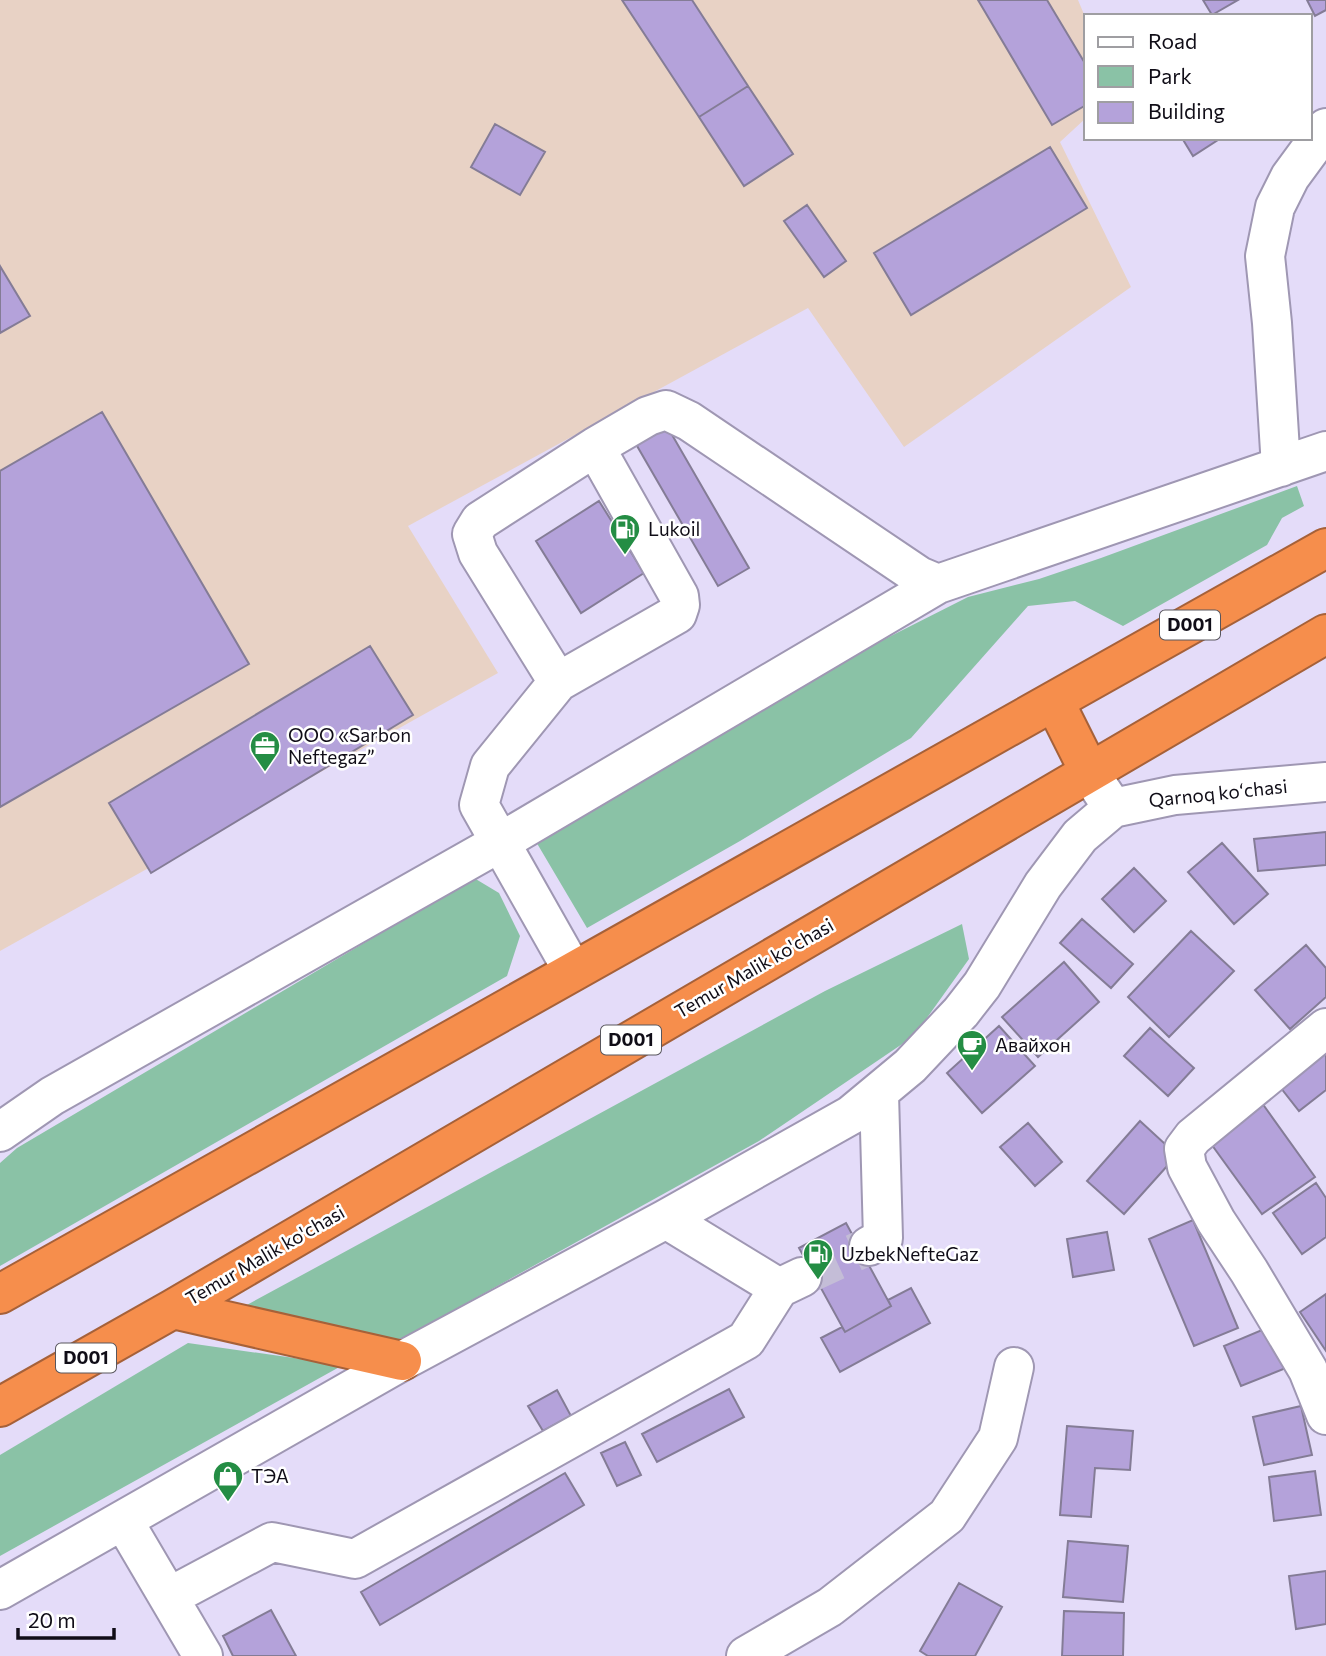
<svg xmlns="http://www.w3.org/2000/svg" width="1326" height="1656" viewBox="0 0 1326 1656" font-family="Commissioner,sans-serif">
	<rect width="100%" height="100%" fill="#e4dcf9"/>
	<path fill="#e8d2c5" d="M0,0H1078L1086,19V118L1060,142L1131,287L904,447L808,308L408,526L498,673L0,951Z"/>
	<path fill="#8ac2a6" d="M1297,486L1304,506L1282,518L1267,545L1123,626L1075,601L1028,606L911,738L740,841L587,928L535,840L877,643L968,597L1039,579L1101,558Z
		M474,878L499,893L520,936L507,976L0,1266V1163L17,1148Z
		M962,924L969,959L914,1036L759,1141L387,1347L245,1306L825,991Z
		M188,1343L343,1365L0,1556V1455Z"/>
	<path fill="#b4a2da" stroke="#847c96" stroke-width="2" d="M622,0H692L748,86L699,117Z
		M978,0H1047L1086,65V105L1052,125Z
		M1203,0H1238L1212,15Z
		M1307,0H1326V10L1315,16Z
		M748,86L793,154L744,186L699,117Z
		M495,124L545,152L520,195L471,167Z
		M1182,138H1221L1193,156Z
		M1050,147L1087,208L911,315L874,253Z
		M807,205L846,261L824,277L784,221Z
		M0,266L30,316L0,333Z
		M102,412L249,664L0,807V471Z
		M660,414L749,568L718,586L629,432Z
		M599,501L644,573L581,613L536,541Z
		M370,646L413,715L151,873L109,803Z
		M1326,832V865L1258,871L1254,839Z
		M1222,843L1268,894L1234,924L1188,872Z
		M1134,868L1166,901L1134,932L1102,899Z
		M1082,919L1133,964L1111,988L1060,943Z
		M1191,931L1234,971L1169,1037L1128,997Z
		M1306,945L1326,968V997L1290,1029L1255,990Z
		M1064,962L1099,1002L1038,1057L1002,1017Z
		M999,1026L1035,1066L982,1113L947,1073Z
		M1150,1028L1194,1068L1168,1096L1124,1056Z
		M1326,1046V1090L1299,1111L1277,1083Z
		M1262,1103L1315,1177L1262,1214L1209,1141Z
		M1140,1121L1177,1155L1124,1214L1087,1181Z
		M1028,1123L1062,1162L1035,1186L1000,1147Z
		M1316,1183L1326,1198V1237L1302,1254L1273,1213Z
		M1193,1220L1238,1328L1194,1346L1149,1239Z
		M846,1223L891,1306L845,1332L799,1248Z
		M1107,1232L1114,1270L1073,1277L1067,1239Z
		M911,1288L930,1323L840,1372L821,1338L842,1327L845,1332L891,1306L888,1300Z
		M1326,1294V1351L1300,1312Z
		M1269,1327L1286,1368L1241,1386L1224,1346Z
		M729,1389L744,1417L657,1462L642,1434Z
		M557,1390L571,1416L543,1431L528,1406Z
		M1301,1406L1312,1455L1264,1465L1253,1417Z
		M1067,1426L1133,1431L1130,1470L1095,1468L1091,1517L1060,1515Z
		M625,1442L641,1475L617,1486L601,1453Z
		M1315,1471L1321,1515L1274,1521L1269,1477Z
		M565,1473L584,1505L380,1625L361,1592Z
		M1068,1541L1128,1546L1123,1602L1063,1597Z
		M1326,1571V1624L1296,1629L1289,1576Z
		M959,1583L1002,1607L975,1656H928L920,1651Z
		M271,1610L296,1656H233L223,1636Z
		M1064,1611L1124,1613L1123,1656H1062Z"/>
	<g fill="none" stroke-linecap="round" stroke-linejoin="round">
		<path stroke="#c4bdd7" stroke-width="38" stroke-dasharray="38 19" stroke-linecap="butt" d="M802,1277L869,1246"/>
		<g stroke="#9f97b3" stroke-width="42">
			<path id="minor" d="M1281,467L1272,323L1265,256L1275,207L1290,177L1326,128
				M558,682L677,614L680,605L679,596L595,447
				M1099,787L1113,808L1175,795L1326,782
				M573,971L479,805L490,766L558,682L478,553L472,534L480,521L595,447L648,416L666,410L689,421L919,576L938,584
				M1326,1028L1193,1137L1184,1149L1187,1167L1216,1221L1249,1271L1308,1370L1326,1415
				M0,1132L52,1096L499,843L938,584L1326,451
				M666,1219L779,1288L802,1277
				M869,1246L883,1238L879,1094
				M123,1520L203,1656
				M0,1590L402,1361L666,1219L851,1115L910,1066L961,1012L982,985L1043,885L1080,836L1113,808
				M169,1597L272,1542L355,1559L746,1340L779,1288
				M746,1656L830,1607L947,1516L998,1438L1014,1367"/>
		</g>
		<g stroke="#a66139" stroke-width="42">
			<path id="highway" d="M1054,701L1089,771
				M0,1294L1326,548
				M173,1309L402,1361
				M0,1407L173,1309L1326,634"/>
		</g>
		<use href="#minor" stroke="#fff" stroke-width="38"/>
		<use href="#highway" stroke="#f68e4c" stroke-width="38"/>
	</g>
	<defs>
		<g id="fuel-pin" transform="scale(1.575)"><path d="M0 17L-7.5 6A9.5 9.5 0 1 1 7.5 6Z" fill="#248d44" stroke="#fff"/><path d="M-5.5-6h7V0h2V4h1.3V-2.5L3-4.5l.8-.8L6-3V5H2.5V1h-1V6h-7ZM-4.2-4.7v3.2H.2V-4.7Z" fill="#fff"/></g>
		<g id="office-pin" transform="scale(1.575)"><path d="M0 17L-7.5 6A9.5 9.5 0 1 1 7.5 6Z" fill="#248d44" stroke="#fff"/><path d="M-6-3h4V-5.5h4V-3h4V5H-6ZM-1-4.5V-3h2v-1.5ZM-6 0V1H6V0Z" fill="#fff"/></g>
		<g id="cafe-pin" transform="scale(1.575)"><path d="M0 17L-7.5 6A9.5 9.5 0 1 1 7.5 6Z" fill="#248d44" stroke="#fff"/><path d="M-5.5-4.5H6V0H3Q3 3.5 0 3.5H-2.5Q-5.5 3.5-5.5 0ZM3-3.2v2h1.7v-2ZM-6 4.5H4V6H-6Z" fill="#fff"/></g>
		<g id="shop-pin" transform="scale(1.575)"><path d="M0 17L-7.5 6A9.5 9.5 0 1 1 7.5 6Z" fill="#248d44" stroke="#fff"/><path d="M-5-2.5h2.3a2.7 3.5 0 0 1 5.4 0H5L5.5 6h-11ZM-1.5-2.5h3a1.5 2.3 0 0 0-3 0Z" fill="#fff"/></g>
	</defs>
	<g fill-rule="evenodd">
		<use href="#fuel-pin" x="625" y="529"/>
		<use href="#office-pin" x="265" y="746"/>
		<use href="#cafe-pin" x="972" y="1045"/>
		<use href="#fuel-pin" x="818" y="1254"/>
		<use href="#shop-pin" x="228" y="1476"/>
	</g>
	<g text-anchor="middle" stroke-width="5" stroke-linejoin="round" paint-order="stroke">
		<g fill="#fff" stroke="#58565d" stroke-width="2">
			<rect x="1160" y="610.5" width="60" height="29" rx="5"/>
			<rect x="601" y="1025.5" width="60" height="29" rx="5"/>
			<rect x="56" y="1343.5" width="60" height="29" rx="5"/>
		</g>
		<g font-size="18" font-weight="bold" fill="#100d17">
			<text x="1190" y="631">D001</text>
			<text x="631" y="1046">D001</text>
			<text x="86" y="1364">D001</text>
		</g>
		<g font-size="19" fill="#100d17" stroke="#fff" text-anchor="start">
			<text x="648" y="536">Lukoil</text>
			<text x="288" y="742">ООО «Sarbon<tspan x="288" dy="22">Neftegaz”</tspan></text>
			<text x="995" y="1052">Авайхон</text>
			<text x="841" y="1261">UzbekNefteGaz</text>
			<text x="251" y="1483">ТЭА</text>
		</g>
		<g font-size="19" fill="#100d17" stroke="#fff">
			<text transform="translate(1218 793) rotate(-6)" y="7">Qarnoq koʻchasi</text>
			<text transform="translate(754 968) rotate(-30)" y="7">Temur Malik ko'chasi</text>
			<text transform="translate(265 1255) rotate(-30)" y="7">Temur Malik ko'chasi</text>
		</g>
	</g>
	<rect x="1084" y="14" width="228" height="126" fill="#ffffff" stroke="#9f9ea2" stroke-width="2"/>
	<rect x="1098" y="37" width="35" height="10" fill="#ffffff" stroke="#9f9ea2" stroke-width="2"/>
	<text x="1148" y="49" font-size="21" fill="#100d17">Road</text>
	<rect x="1098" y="66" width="35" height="21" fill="#8ac2a6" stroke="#9f9ea2" stroke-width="2"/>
	<text x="1148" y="84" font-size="21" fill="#100d17">Park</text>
	<rect x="1098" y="102" width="35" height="21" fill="#b4a2da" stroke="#9f9ea2" stroke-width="2"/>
	<text x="1148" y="119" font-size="21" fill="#100d17">Building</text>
	<path d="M18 1628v10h96v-10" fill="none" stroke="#100d17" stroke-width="3.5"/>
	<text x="28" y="1628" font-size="21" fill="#100d17" stroke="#ffffff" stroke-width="5" paint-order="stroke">20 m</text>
</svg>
